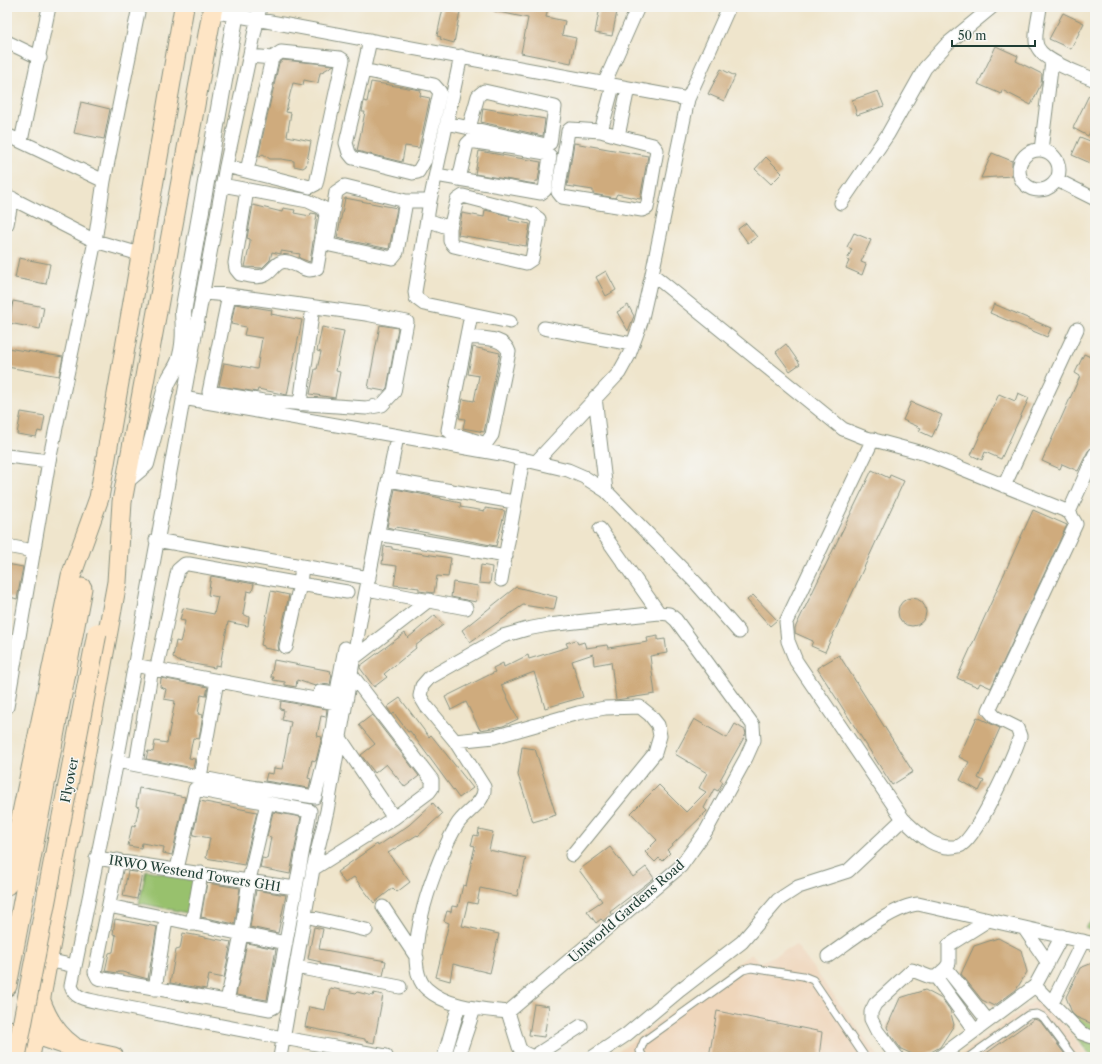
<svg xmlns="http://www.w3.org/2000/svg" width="1102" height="1064" viewBox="0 0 1102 1064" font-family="'Libre Caslon Text',serif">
	<rect width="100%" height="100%" fill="#f6f6f2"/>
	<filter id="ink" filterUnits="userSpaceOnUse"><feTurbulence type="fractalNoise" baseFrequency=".025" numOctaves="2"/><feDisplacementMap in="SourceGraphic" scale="8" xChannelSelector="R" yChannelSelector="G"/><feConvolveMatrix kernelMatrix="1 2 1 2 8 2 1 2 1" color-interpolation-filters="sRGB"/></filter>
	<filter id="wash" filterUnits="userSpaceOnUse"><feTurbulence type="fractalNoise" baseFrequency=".012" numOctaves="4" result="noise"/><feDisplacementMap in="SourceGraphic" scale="16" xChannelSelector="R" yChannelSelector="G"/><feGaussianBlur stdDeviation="0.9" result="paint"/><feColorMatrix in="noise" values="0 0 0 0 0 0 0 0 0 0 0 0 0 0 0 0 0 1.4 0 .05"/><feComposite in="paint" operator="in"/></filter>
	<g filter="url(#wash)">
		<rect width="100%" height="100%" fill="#efe5cc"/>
		<path fill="#efd6bb" d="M796,945L879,1057H611L751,954L759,963Z
			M1043,995L1088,1057H957Z"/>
		<path fill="#98c16d" stroke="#5c7f50" d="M146,870L194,880L187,913L139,903Z
			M1095,917V933L1085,928Z
			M1075,1013L1095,1020V1057H1091L1065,1022Z"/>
		<g id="blocks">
			<path fill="#cfab7d" d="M495,7H548L546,17L565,21L562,35L576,38L571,63L521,53L528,18L494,11Z
				M600,7H618L612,36L595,33Z
				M443,8L460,12L454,43L440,39L441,37L437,36Z
				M1063,13L1084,23L1071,49L1049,39Z
				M996,46L1018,56L1016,61L1042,74L1041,84L1031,105L1002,90L1001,94L978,84Z
				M283,60L334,65L320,73L318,83L304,80L303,85L293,83L290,94L286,112L291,113L287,136L311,141L306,166L303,168L294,166V161L281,159H270L263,154L258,157L279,63Z
				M721,69L735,76L724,101L708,94Z
				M371,82L421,90L420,96L430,98L419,148L405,146L402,162L357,151L365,112H362L364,101L367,102Z
				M878,91L884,106L857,115L852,100Z
				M1089,95L1095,98V121L1088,136L1073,128Z
				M81,102L110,109L104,139L74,133Z
				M483,108L545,119L543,136L481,122Z
				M1080,137L1095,143V165L1072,155Z
				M574,143L648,156L640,199L617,194L615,198L593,194V190L567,186Z
				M479,151L541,162L538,181H536L535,184L475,174Z
				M992,153L1012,161V176L981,178Z
				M766,157L782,173L771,184L755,169Z
				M345,198L397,208L389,249L337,238Z
				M253,205L282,212L283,208L295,210L294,213L310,216L311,213L317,214L310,262L299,258L300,254L281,251V254L272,252L270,260L262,268L245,267L250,243V239L247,238Z
				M485,210L510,216L509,220L530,224L526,246L458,235L462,213L484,217Z
				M746,223L757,237L748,243L738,229Z
				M854,233L871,240L861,262L866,264L862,275L846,268L849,261L847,260L852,249L847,247Z
				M19,258L50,264L46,284L15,278Z
				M606,271L616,290L606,296L596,277Z
				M13,301L44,307L40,329L9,323Z
				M235,304L272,310L271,314L302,320L287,395L258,389L257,392L219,386L224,363L257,369L262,338L244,335L246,327L231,324Z
				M994,304L1051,328L1047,337L990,313Z
				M628,305L634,316L628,331L617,312Z
				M380,325L398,328L387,388L384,391L368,388Z
				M322,327L344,331L336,371L340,372L335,398L310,394L315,369H317L321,352L317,351Z
				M786,344L800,364L790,371L776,352Z
				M473,347L500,353L484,432L463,428L465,419L459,418L463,399L474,401L479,376L468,374Z
				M7,348L63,357L59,376L7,367Z
				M1084,354L1095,359V444L1088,451L1078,471L1062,464L1060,469L1042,461L1080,376L1075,373Z
				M1018,393L1029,398L1001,459L985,452L982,460L971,455L999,394L1015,401Z
				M911,402L942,415L932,437L919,431L921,428L903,420Z
				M21,412L45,416L42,432L38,431L36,437L17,434Z
				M872,470L889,478L890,475L904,481L825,652L811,646L813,641L795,633V628Z
				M395,489L441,498V499L461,503L460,507L485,511V508L505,511L496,546L396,527L395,529L387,527Z
				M1033,510L1067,525L991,688L980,683L978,687L957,678Z
				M384,546L392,547V549L451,558L448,577L437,576L434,593L419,591V588L394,585L397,566L382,564Z
				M7,564L23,567L17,599L7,596Z
				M481,565L492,567L490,584L479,583Z
				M211,576L254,584L252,592L247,591L243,614L249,617L248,626L228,622L220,666L215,665V668L178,661L173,657L176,641L180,642L181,639L185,621L180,620L183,608L214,614L218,597L208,595Z
				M453,582L478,586L476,602L451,597Z
				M516,587L557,597L554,610L523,605L470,642L462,630Z
				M271,591L289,595L278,645L279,651L264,648V646L261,645Z
				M753,595L777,620L770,626L747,600Z
				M898 612a14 14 0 1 1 28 0a14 14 0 1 1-28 0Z
				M435,615L443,625L415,646L416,648L384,674L387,677L374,687L360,668V666L405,633L408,638Z
				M658,636V640L665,639L667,653L650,656L655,694L616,700L611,662L594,665L593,654L572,661L583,697L545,708L534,672L501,685L518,719L503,726L480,730L466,702L451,710L445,697L495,672L493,668L503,663L504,667L528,655L529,659L568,647L566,643L576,640L578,644L584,642L586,648L607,645L608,648L648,642L647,638Z
				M839,655L913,772L892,785L817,668Z
				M274,660L331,671L330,674H332L330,685L321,684L315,686L297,680L296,687L285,685V682L273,680L274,677H271Z
				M161,678L208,687L206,696L201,695L198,714L203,715L199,739L193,738L189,758L195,759L193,768L146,759L148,751L153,752L155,741L167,743L175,701L164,699L166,689L160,687Z
				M400,698L429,737L431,735L473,788L459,798L410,731L408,732L394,713L392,715L387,707Z
				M281,701L327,709L326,717L321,716L317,736L322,737L316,761L312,760L308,778L311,779L309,788L265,781L267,773L273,774L274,768L282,769L291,722L282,720L284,710L280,709Z
				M372,715L419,776L405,787L386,764L375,773L361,755L375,744L359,725Z
				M977,717L1000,728L978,778L984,781L979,791L960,780L969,762L959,757Z
				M694,719L727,738L735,724L745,730L746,734L720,780L723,782L718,791L714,789L704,808L707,811L667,850L670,853L662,861L659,858L655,862L645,852L657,840L631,813L659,785L686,812L706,792L699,788L707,773L675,754Z
				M522,747L535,749L556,815L533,822L518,775Z
				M139,788L185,797L172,855L163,853L164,847L142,843L141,848L128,846L132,825L135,826L139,807L136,806Z
				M200,801L257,812L244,865L206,858L210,838L193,835Z
				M433,803L442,814L418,836L417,835L388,853L410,882L397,892L393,888L374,903L354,877L345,883L337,872L377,844L378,846L409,825Z
				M273,812L301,817L290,874L260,868L262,858L267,859L271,837L267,836Z
				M479,829L493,832L489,850L526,858L517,896L480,888L477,904L468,902L462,926L499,934L490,973L453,964L450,981L436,977L449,923L444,921L447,911L451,912L452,906L458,907L463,885L466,886L475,846L471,845L474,835L478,836Z
				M610,847L633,877L646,867L654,878L610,912L611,914L603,921L601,919L596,923L587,911L602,901L579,870Z
				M128,871L142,873L137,899L123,896Z
				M207,883L240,888L235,924L201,917Z
				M256,890L286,895L278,933L250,927Z
				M115,919L157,927L148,979L122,972H118V973L105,971L109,953L113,952L116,935L113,934Z
				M314,927L323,929L319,949L386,961L383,976L320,964L321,962L308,959Z
				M183,933L231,942L224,978L209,975L206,989L170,983L176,950L180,949Z
				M998,938L1021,950L1027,972L1016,990L994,1006L982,1000L961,974L974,946Z
				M247,943L276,949L267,1000L236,995Z
				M1095,962V1025L1076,1017L1072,1013L1066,997L1080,968Z
				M330,988L356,993L357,992L373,996L374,993L383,995L374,1043L365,1041V1039L305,1027L309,1007L325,1010Z
				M925,990L942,999L950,1010L954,1025L940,1047L922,1057H919L901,1049L890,1034L887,1027L900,998Z
				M534,1004L549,1006L544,1037L529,1035Z
				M717,1011L822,1032L819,1057H709Z
				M1034,1019L1040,1021L1067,1057H981Z"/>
		</g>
	</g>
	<g filter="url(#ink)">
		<use href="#blocks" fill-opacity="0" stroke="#879180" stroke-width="1"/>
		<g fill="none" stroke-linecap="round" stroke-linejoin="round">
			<g stroke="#879180" stroke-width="9">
				<path id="service" d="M643,1057L640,1051L644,1041L743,970L751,968L803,976L813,980L865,1057
					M969,1057L1028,1015L1037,1014L1043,1017L1073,1057"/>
			</g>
			<g stroke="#879180" stroke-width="15">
				<path id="minor" d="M260,7L226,166L117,761L71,986C75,999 86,999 98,1002L283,1038L386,1056
					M1040,7C1039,18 1035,30 1036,41C1036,60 1080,73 1095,80
					M212,11L688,99
					M7,42L40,58
					M461,56L430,201L415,292L416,298L424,304L510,322
					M363,70L434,85L440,92L425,160L418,172L413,173L353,158L349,153L346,143C354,108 363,74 370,40
					M604,84L638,7
					M447,123L546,145L550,143L555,107L484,91L478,96L469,128
					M601,131L613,86
					M7,135L104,181
					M618,136L601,131L570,129L568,131L558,192L562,197L642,210L647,208L657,150L653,145L618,136L628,88
					M21,141L49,7
					M1041,150L1052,61
					M1019 170a20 20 0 1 1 40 0a20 20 0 1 1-40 0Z
					M226,166L310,187L316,184L343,60L340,58L281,52L272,58
					M247,171L272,58L250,56
					M436,175L459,179L467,144L470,141L546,153L550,156L545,190L541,193L459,179
					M1057,180L1095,199
					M222,185L308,201L323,208L326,215L317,268C305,274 299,264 288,262C276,259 273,272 265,275C257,279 248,275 240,274L236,269L235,263L247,190
					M7,196L95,241L140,254
					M406,201L397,252L392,258L330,245L328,240L336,192L345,186L406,201H430
					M841,203L888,134L925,68L947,44L992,7
					M427,220L450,228V241L454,246L526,263L532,259L539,222V219L532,214L463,196L457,200L450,228
					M7,224L12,198
					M203,293L229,295L209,392L264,401L366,408L382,405L394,392L407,322L366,314L229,295
					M544,328L632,344
					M468,337C482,339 503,336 509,352L492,435L487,442L483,443L453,434L448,430L471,315
					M595,397L606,491
					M183,398L501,454L568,470L584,477L606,491L696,583L739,632
					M300,404L313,307
					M873,439L786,622L788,641L796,661L903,819
					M7,456L49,461
					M536,462L619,373L629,355L641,322L652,274L688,99L729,7
					M389,480L514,502
					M1004,486L1077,329
					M1069,512L1095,454
					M600,529L659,613
					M378,534L506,556
					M156,540L369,578
					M7,546L33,551
					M501,580L523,459
					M367,589L466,608
					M659,613L669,614L676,620L753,725L754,740L746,758L706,831L681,866L508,1012C481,1009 448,1008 427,989C396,962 439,853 457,825C464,812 486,803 484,787L455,741L426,706L420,696L422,686L429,678L503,636L527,629L548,625Z
					M286,647L300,584L347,592
					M354,658L429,600
					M158,662L178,570L185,564H189L300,584L302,566
					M320,692L335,694L337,691L345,648
					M7,707L49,461L95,241L104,181L139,7
					M340,738L394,818
					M455,741L494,737L578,713L605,708L640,707L650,715L658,725L660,736L655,753L572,855
					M117,761L238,785L315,797L332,730L336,703L134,665
					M136,764L152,668
					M200,777L217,681
					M96,858L295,888
					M118,860L95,972L98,978L270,1009L274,1007L310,811L195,789L177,869
					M313,869L394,818L429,792L432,788V780L351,674
					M109,906L286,943
					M383,907L417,958
					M305,916L366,930
					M192,924L201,873
					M1024,928L1048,963
					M828,956C850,941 893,906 918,904L1095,944
					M47,960L75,966
					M296,967L400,987
					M946,968L988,1021
					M936,977L975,1031
					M1035,986L1081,1033L1095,1038
					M155,989L166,919
					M227,1001L241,935L249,880L267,803
					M1052,1003L1083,941
					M508,1012L519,1047L522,1052L533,1057L581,1026
					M280,1057L313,869L327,811L361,616L397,437
					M444,1057L459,1005
					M458,1057L474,1009
					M593,1057L626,1035L680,990L742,942L778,900L798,887L848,871L903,819C918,833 935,852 959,846C976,841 1014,755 1020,736L1017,728L995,717L989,710L1076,524L1069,512L926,454L863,437L843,429L652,274
					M897,1057L877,1031L871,1019V1012L875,1004L912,970L930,977H936L946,968L949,963V945L987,921
					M940,1057L1035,986L1062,936"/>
			</g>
			<g stroke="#879180" stroke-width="18">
				<path id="tertiary" d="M126,481L146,464L166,387C169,377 176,370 179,362C185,345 184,329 183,312L237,7"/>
			</g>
			<g stroke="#879180" stroke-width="21">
				<path id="secondary" d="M7,885L71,576L99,498L184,7
					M7,986L82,588
					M40,998C46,1017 56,1034 73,1046
					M7,1030L34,1034L81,1050L114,1057
					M30,1057L117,582L122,502L213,7"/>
			</g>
			<use href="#service" stroke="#fff" stroke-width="7"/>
			<use href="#minor" stroke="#fff" stroke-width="13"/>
			<use href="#tertiary" stroke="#fff" stroke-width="16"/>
			<use href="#secondary" stroke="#fee5c5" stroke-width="19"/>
			<g stroke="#879180" stroke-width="21" stroke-linecap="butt">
				<path id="secondary-bridge" d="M16,1057L97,633"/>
			</g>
			<use href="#secondary-bridge" stroke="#fee5c5" stroke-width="19"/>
		</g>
	</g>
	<g text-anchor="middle" stroke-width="3" stroke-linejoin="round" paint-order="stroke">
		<g font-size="13" fill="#1f3d34" stroke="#f6f6f2">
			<text transform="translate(69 780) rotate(-79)" y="5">Flyover</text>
			<text transform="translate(195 873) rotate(9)" y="5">IRWO Westend Towers GH1</text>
			<text transform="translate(626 911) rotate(-41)" y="5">Uniworld Gardens Road</text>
		</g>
	</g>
	<rect width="1102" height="1064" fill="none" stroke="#f6f6f2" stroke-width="24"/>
	<path d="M952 40v6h83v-6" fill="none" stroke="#1f3d34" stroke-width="2"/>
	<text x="958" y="40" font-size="12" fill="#1f3d34" stroke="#f6f6f2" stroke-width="3" paint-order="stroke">50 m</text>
</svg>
